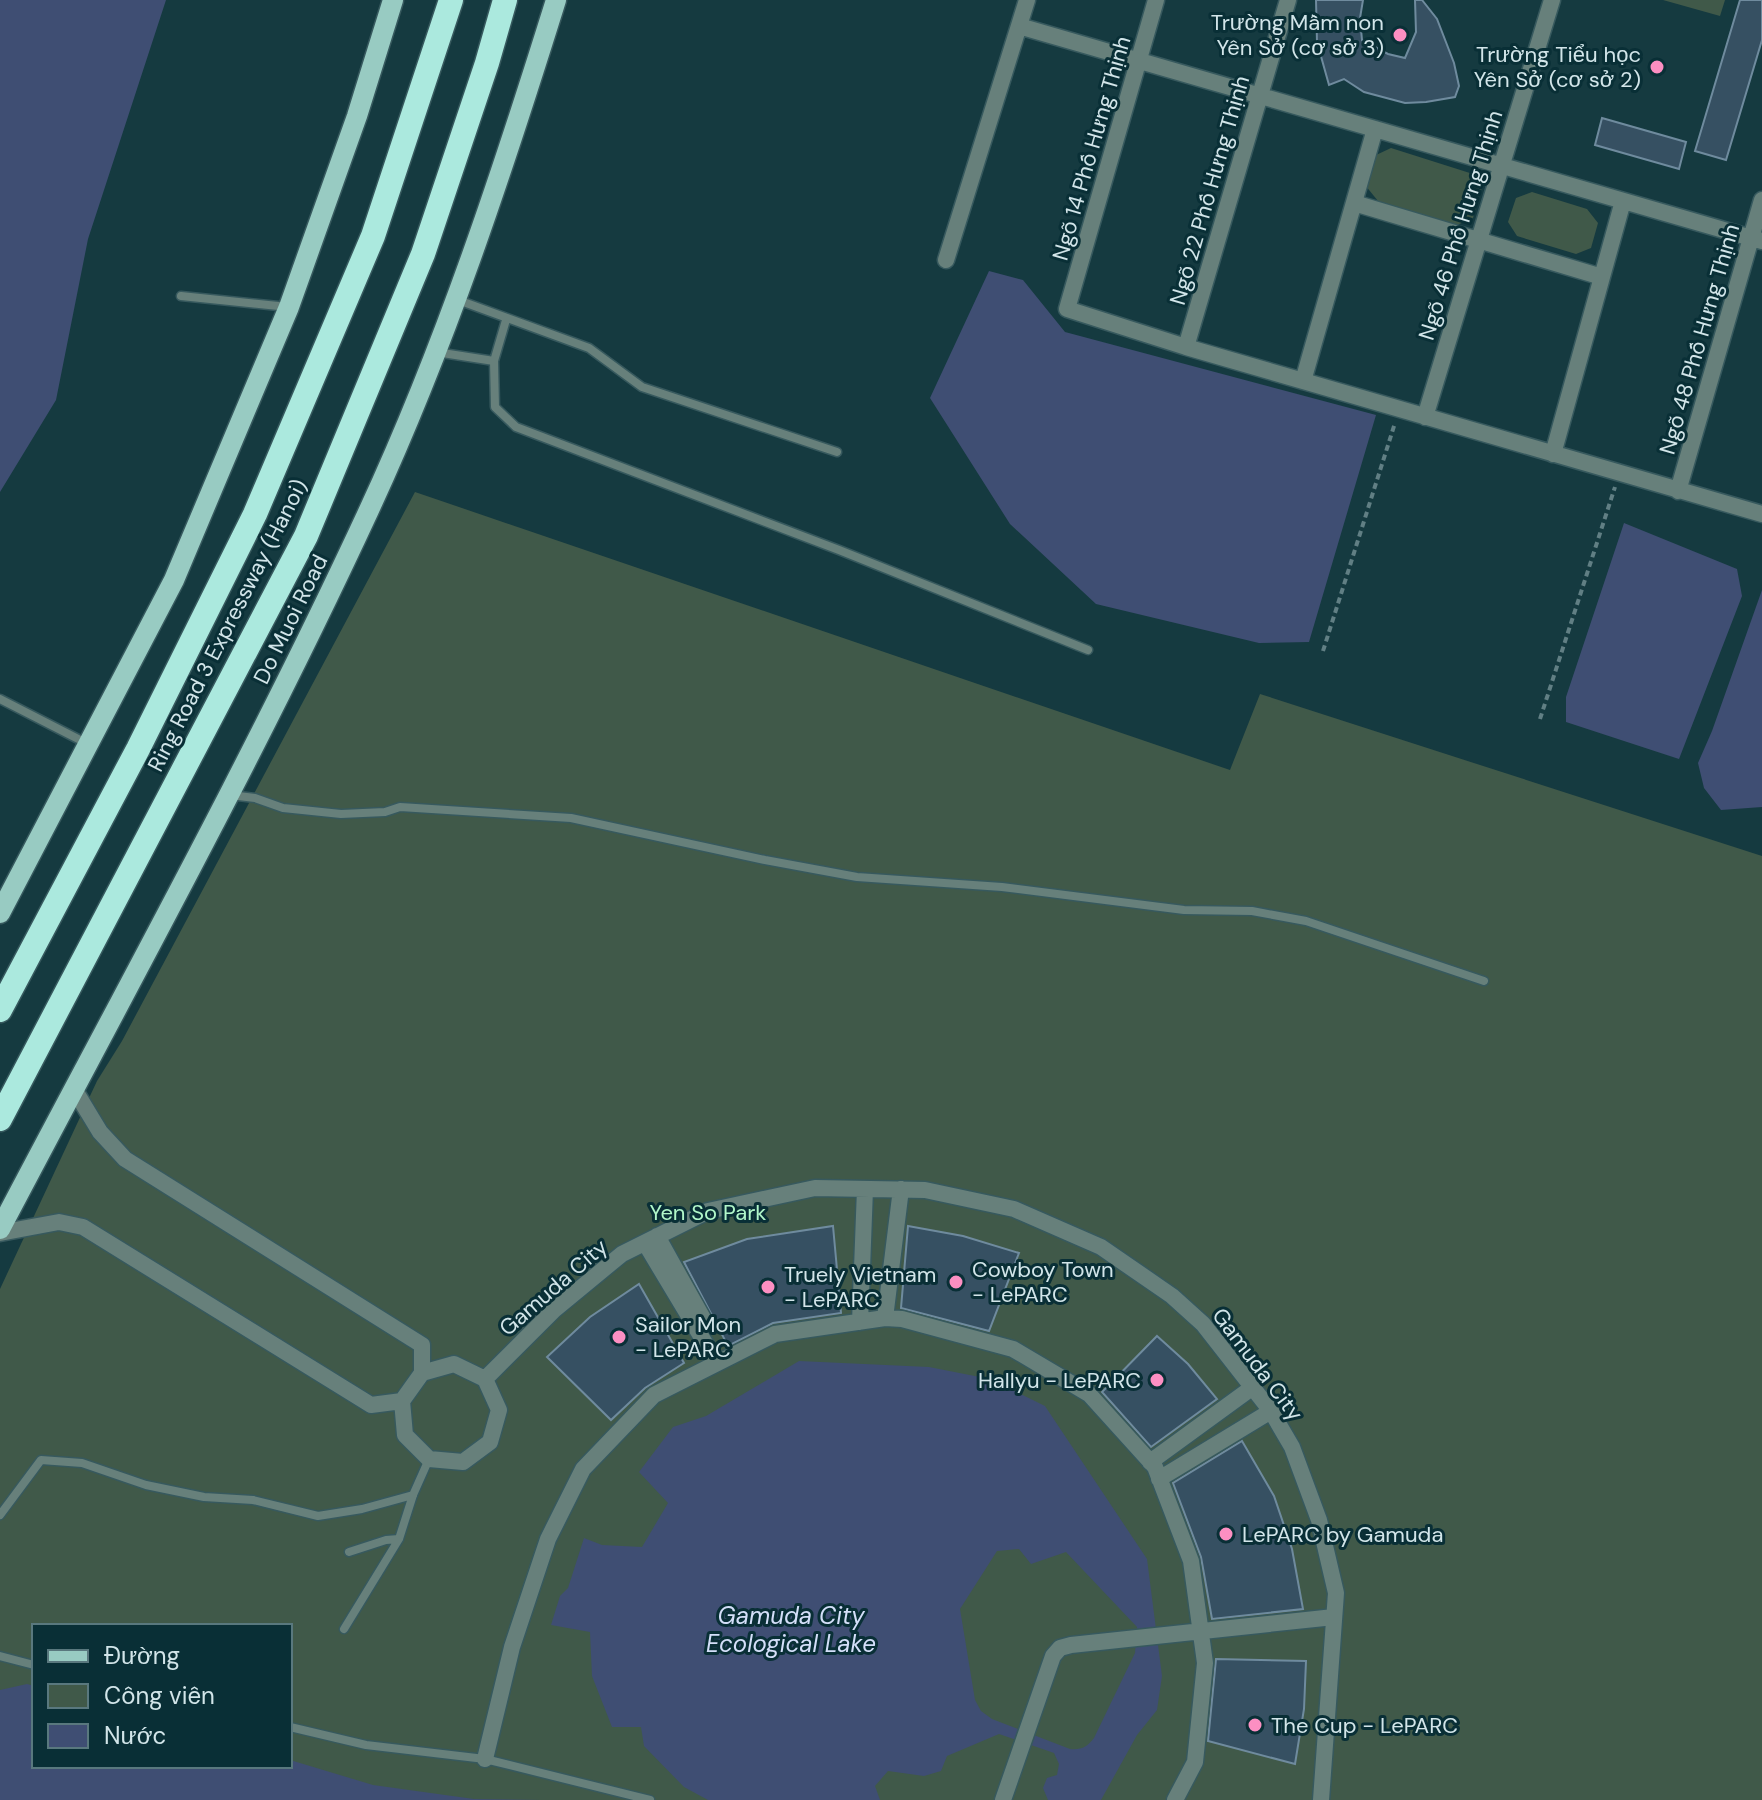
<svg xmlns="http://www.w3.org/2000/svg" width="1762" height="1800" viewBox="0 0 1762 1800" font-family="'DM Sans',sans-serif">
	<rect width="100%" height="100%" fill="#153a40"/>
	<path fill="#405949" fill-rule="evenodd" d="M1663,0H1725L1720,16Z
		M1391,148L1473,174L1482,187L1473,218L1457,225L1378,201L1365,185L1374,156Z
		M1532,192L1587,209L1598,223L1591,248L1576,254L1517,236L1508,222L1516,198Z
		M415,492L1230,770L1260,694L1762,856V1800H0V1289L97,1081L122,1041ZM34,1626H290V1766H34Z"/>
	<path fill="#3f4e73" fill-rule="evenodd" d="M0,0H166L88,239L56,400L0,492Z
		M989,271L1023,280L1065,332L1376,415L1309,642L1259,643L1096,604L1010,524L930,398Z
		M1624,523L1737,569L1742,596L1679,759L1566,722V697Z
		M1762,590V807L1721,810L1704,788L1698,763L1712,731Z
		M799,1361L929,1367L990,1379L1045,1406L1147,1559L1162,1676L1157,1710L1137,1735L1101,1800H1048L1043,1788L1047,1778L1057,1775L1059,1764L1054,1753L999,1734L947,1756L941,1771L924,1776L888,1771L875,1786L880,1800H708L684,1787L644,1746L641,1727H612L592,1676L590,1632L551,1625L560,1596L568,1588L584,1538L602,1545L642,1547L668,1503L639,1472L673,1427L706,1416ZM1019,1549L1031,1564L1066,1552L1137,1627L1135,1653L1094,1738C1087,1747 1082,1750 1070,1749L992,1719L981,1711L975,1700L960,1609L997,1551Z
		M27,1684L34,1686V1766H290V1760L373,1785L474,1799L541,1800H0V1690Z"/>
	<path fill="#365062" stroke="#6f8b9e" stroke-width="2" d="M1316,0H1363L1360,18L1362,40L1388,54L1405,58L1416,32L1415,0H1422L1437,19L1454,63L1459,86L1455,97L1426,102L1405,103L1364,92L1344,79L1329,85L1317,42Z
		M1740,0H1762V40L1726,160L1695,151Z
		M1602,118L1686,142L1679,169L1595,145Z
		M833,1226L841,1313L773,1323L728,1346L684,1262L747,1239Z
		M908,1226L963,1236L1019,1253L989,1331L901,1308Z
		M639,1284L684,1363L645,1388L611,1420L547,1357L590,1317Z
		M1157,1336L1188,1364L1217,1399L1151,1447L1102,1392Z
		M1242,1441L1274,1496L1292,1549L1303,1609L1212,1619L1201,1557L1173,1483Z
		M1216,1659L1306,1661L1304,1709L1295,1764L1208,1741Z"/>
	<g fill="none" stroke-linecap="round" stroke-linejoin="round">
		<g stroke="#37595e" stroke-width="11">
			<path id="service" d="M181,296L288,307
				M458,300L589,348L642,387L837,452
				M506,320L494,361L495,407L516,427L839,550L1088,650
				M436,352L494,361
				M0,699L88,744
				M230,795L255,798L283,808L341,814L385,812L400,807L571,818L765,860L857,877L1002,887L1184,910L1252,911L1306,921L1484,981
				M0,1515L41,1460L82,1463L146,1485L204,1497L253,1500L318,1516L362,1509L413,1495
				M349,1552L386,1540L399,1539L413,1495L429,1459
				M344,1629L399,1539
				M0,1656L34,1665
				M290,1727L366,1745L485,1759L650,1800"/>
		</g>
		<g stroke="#37595e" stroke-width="19">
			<path id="minor" d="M1156,0L1067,309L1186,347L1762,514
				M1019,26L1762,241
				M1354,203L1602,277
				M946,260L1027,0
				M1186,347L1288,0
				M1303,381L1375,129
				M1425,417L1552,0
				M1553,454L1623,201
				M1678,491L1762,200
				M74,1089L100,1132L125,1159L422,1345V1373
				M0,1233L59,1222L83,1227L371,1405L402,1401
				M657,1236L705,1322
				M645,1243L717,1363
				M885,1318L901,1189
				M860,1322L865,1189
				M454,1364L485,1379L499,1410L490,1442L463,1462L429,1459L405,1435L402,1401L422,1373Z
				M485,1379L554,1310L622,1254L708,1211L815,1188L925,1190L1014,1209L1101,1247L1172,1296L1203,1324L1271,1411L1292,1447L1319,1520L1336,1593L1321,1800
				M1150,1462L1253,1387
				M1159,1479L1271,1411
				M485,1759L512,1647L548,1539L583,1469L654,1395L775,1334L885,1318L902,1319L1013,1349L1089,1394L1155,1467L1191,1561L1205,1663L1195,1762L1175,1800
				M1003,1800L1053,1656L1060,1648L1071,1645L1334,1617"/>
		</g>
		<g stroke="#37595e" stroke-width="23">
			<path id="primary" d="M0,913L174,580L289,307L357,116L393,0
				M0,1229C125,991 256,754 369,510C445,346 502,173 556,0"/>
		</g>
		<g stroke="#37595e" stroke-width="27">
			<path id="motorway" d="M0,1010L138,749L255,514L373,236L451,0
				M0,1119L306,536L423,254L487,63L505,0"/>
		</g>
		<path stroke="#617f84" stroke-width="4" stroke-dasharray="6 4" stroke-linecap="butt" d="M1323,651L1395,423
			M1540,719L1615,487"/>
		<use href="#service" stroke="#67807b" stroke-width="8"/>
		<use href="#minor" stroke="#67807b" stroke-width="16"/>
		<use href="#primary" stroke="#98cbc2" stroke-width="20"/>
		<use href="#motorway" stroke="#abe9de" stroke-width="24"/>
	</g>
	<g fill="#fc8fc2" stroke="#092f36" stroke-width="3">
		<circle cx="1400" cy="35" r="8"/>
		<circle cx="1657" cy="67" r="8"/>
		<circle cx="956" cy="1282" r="8"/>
		<circle cx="768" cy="1287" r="8"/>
		<circle cx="619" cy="1337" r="8"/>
		<circle cx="1157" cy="1380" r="8"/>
		<circle cx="1226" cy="1534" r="8"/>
		<circle cx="1255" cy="1725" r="8"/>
	</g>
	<g text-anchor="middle" stroke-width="6" stroke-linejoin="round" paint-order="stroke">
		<g font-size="22" fill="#d2e5e9" stroke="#092f36" text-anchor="start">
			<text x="1384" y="30" text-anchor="end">Trường Mầm non<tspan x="1384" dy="25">Yên Sở (cơ sở 3)</tspan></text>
			<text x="1641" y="62" text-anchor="end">Trường Tiểu học<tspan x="1641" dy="25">Yên Sở (cơ sở 2)</tspan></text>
			<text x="972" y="1277">Cowboy Town<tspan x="972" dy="25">- LePARC</tspan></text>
			<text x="784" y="1282">Truely Vietnam<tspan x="784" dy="25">- LePARC</tspan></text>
			<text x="635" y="1332">Sailor Mon<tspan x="635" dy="25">- LePARC</tspan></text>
			<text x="1141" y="1388" text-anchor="end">Hallyu - LePARC</text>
			<text x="1242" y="1542">LePARC by Gamuda</text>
			<text x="1271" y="1733">The Cup - LePARC</text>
		</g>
		<g font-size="22" fill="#d2e5e9" stroke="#092f36">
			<text transform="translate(1091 148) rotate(-74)" y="8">Ngõ 14 Phố Hưng Thịnh</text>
			<text transform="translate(1209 190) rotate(-74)" y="8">Ngõ 22 Phố Hưng Thịnh</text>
			<text transform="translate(1460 225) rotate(-73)" y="8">Ngõ 46 Phố Hưng Thịnh</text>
			<text transform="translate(1699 339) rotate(-74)" y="8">Ngõ 48 Phố Hưng Thịnh</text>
			<text transform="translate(290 619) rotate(-64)" y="8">Do Muoi Road</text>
			<text transform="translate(227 625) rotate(-63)" y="8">Ring Road 3 Expressway (Hanoi)</text>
			<text transform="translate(553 1287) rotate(-41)" y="8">Gamuda City</text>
			<text transform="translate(1258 1364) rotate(53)" y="8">Gamuda City</text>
		</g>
		<g font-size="22" fill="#b1f7c9" stroke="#092f36">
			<text x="708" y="1220">Yen So Park</text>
		</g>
		<g font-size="24" font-style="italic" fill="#d4dff9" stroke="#092f36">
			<text x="791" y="1624">Gamuda City<tspan x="791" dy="28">Ecological Lake</tspan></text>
		</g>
	</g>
	<rect x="32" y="1624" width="260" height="144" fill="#092f36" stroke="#59787e" stroke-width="2"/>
	<rect x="48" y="1650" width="40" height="12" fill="#98cbc2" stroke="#59787e" stroke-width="2"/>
	<text x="104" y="1664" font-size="24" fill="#d2e5e9">Đường</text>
	<rect x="48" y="1684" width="40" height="24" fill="#405949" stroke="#59787e" stroke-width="2"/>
	<text x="104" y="1704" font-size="24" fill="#d2e5e9">Công viên</text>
	<rect x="48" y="1724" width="40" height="24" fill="#3f4e73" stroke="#59787e" stroke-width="2"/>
	<text x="104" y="1744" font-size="24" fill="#d2e5e9">Nước</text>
</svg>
